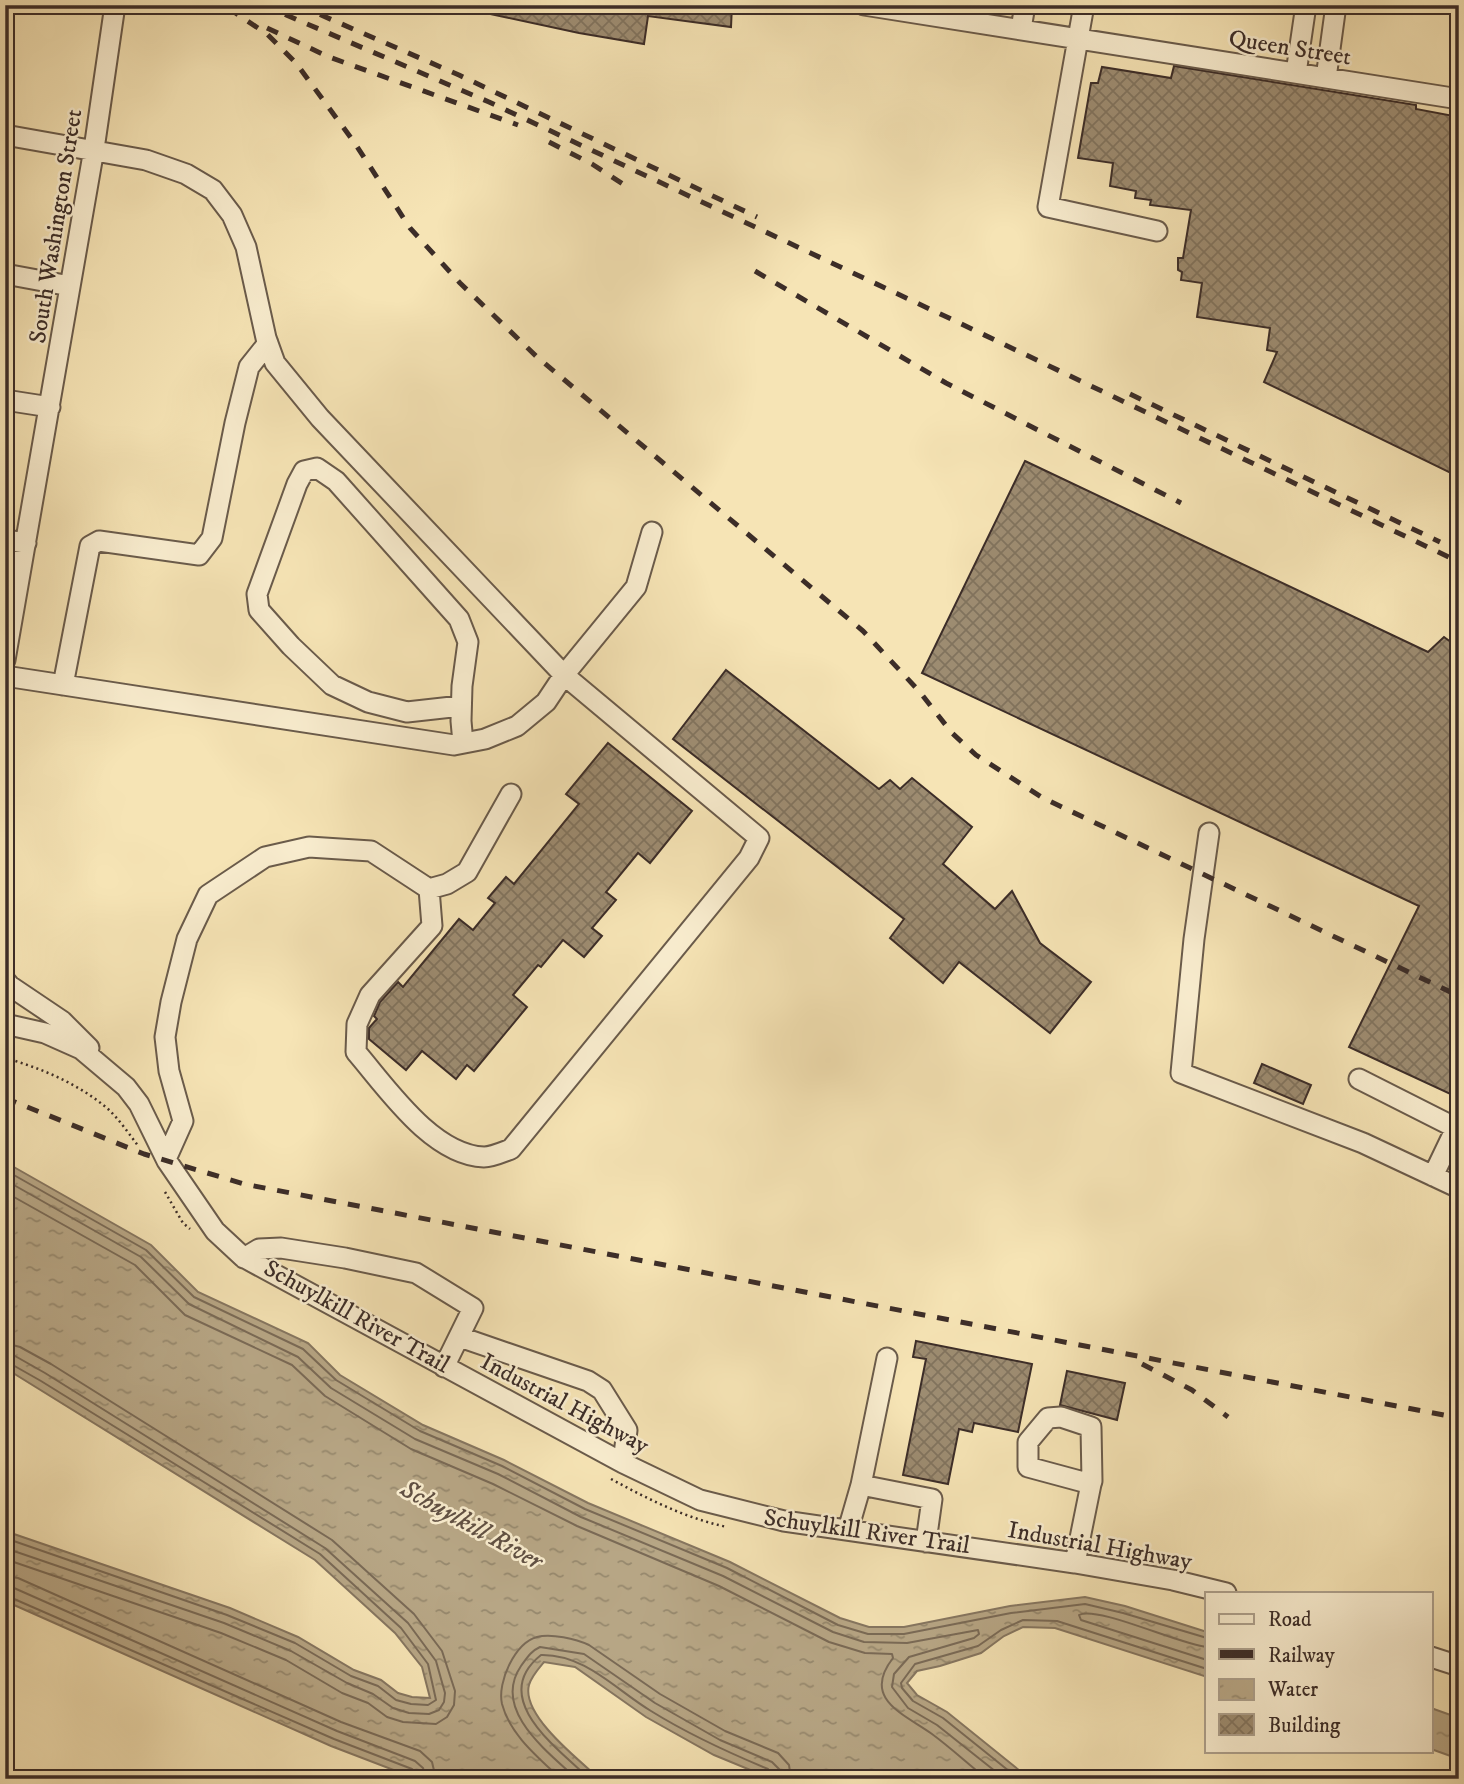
<svg xmlns="http://www.w3.org/2000/svg" width="1464" height="1784" viewBox="0 0 1464 1784" font-family="'IM FELL DW Pica',serif">
	<defs>
		<pattern id="water-ripples" width="26" height="14" patternUnits="userSpaceOnUse" patternTransform="scale(1.75)"><rect width="26" height="14" fill="#b7a685"/><path d="M2 4q2-2 4 0t4 0M15 11q2-2 4 0t4 0" fill="none" stroke="#96886d"/></pattern>
		<pattern id="building-cross-hatch" width="8" height="8" patternUnits="userSpaceOnUse" patternTransform="scale(1.75)"><rect width="8" height="8" fill="#9d8c71"/><path d="M0 0l8 8M0 8l8-8" fill="none" stroke="#81735d"/></pattern>
	</defs>
	<rect width="100%" height="100%" fill="#f6e4b5"/>
	<filter id="stains"><feTurbulence type="fractalNoise" baseFrequency=".00286" numOctaves="4"/><feColorMatrix values="0 0 0 0 .2 0 0 0 0 .09 0 0 0 0 .02 0 0 0 .5 -.17"/></filter>
	<radialGradient id="worn" r=".72"><stop offset=".6" stop-color="#630" stop-opacity="0"/><stop offset="1" stop-color="#630" stop-opacity=".3"/></radialGradient>
	<path fill="url(#water-ripples)" stroke="#867660" stroke-width="2" d="M5,1162L151,1245L198,1292L308,1343L340,1375L423,1425L504,1460L588,1503L730,1562L840,1618L869,1627H904L1010,1606L1085,1597L1125,1606L1207,1632V1677L1055,1628L1023,1627L1004,1636L981,1653L940,1666L917,1671L907,1683L917,1695L947,1712L1030,1779H772L714,1755L646,1717L575,1667L544,1662C539,1668 531,1677 529,1685C521,1715 579,1760 600,1779H417L331,1746L5,1601V1531L230,1608L298,1637L354,1670L381,1680L398,1693L412,1697L430,1698L422,1667L395,1633L315,1560L5,1368Z
		M1431,1708L1459,1718V1759L1431,1749Z"/>
	<g fill="none" stroke-linecap="round" stroke-linejoin="round">
		<path stroke="#7a6a56" stroke-width="2" d="M5,1170L146,1250L194,1297L303,1349L336,1380L420,1431L502,1466L585,1509L727,1568L838,1625L868,1634H904L1011,1613L1085,1604L1123,1613L1207,1638
			M5,1180L141,1257L189,1304L298,1357L331,1388L415,1439L498,1474L581,1517L723,1576L833,1632L864,1642L907,1643L978,1630L979,1634L974,1638L909,1657L894,1674L892,1687L908,1708L937,1725L1005,1779
			M5,1192L135,1265L185,1315L292,1365L325,1396L411,1449L493,1484L577,1526L719,1586L829,1642L865,1653L892,1654L893,1658C861,1699 904,1714 932,1734C951,1748 968,1764 987,1779
			M5,1343L20,1347L51,1364L332,1540L414,1614L442,1651L455,1691L454,1705L447,1717L436,1724L403,1722L387,1717L368,1703L342,1693L286,1660L221,1633L5,1559
			M5,1354L15,1356L45,1373L325,1548L408,1623L436,1661L445,1693L444,1702L439,1710L429,1714L409,1713L393,1708L373,1694L347,1683L291,1651L224,1623L5,1548
			M5,1363L11,1364L41,1381L320,1554L401,1628L428,1664L436,1700L428,1705L411,1704L396,1700L378,1686L351,1676L295,1643L227,1615L5,1538
			M5,1576L18,1578L341,1722L420,1751L432,1762L436,1779
			M5,1587L14,1588L337,1731L415,1761L423,1768L426,1779
			M5,1595L334,1739L412,1769L416,1773L417,1779
			M1207,1647C1181,1645 1096,1605 1079,1615L1081,1620L1207,1660
			M561,1779C539,1758 510,1735 502,1704C497,1682 515,1643 537,1637C551,1633 576,1639 589,1645L660,1694L725,1731L778,1753L789,1765L791,1779
			M577,1779C548,1752 491,1710 521,1666C527,1658 531,1651 540,1647L584,1654L655,1703L720,1740L772,1762L779,1769L781,1779
			M590,1779C558,1749 487,1698 541,1655C585,1654 616,1690 651,1711C688,1734 727,1752 768,1769L772,1779
			M1019,1779L943,1718L913,1701L902,1688L901,1683L915,1664L978,1646L1001,1630L1023,1620L1057,1621L1207,1669"/>
	</g>
	<path fill="url(#building-cross-hatch)" stroke="#3c2d28" stroke-width="2" d="M477,5H732L731,27L648,16L644,44L579,33L476,11Z
		M1174,66L1416,105V109L1459,117V477L1264,382L1277,352L1267,350L1270,328L1197,317L1202,283L1181,280L1182,272L1178,270V258H1183L1191,210L1150,205L1151,200L1135,198L1136,191L1110,186L1113,163L1078,158L1091,83H1098L1102,67L1171,78Z
		M1025,461L1428,652L1444,637L1459,648V1098L1349,1047L1419,906L922,673Z
		M726,670L879,789L890,780L900,789L912,778L972,827L943,864L995,909L1012,891L1040,943L1091,982L1050,1033L959,962L943,983L890,938L904,919L673,739Z
		M608,743L692,811L650,863L638,853L606,892L616,900L592,928L602,936L584,957L563,940L541,967L538,965L513,995L527,1007L474,1071L467,1065L456,1079L422,1051L406,1070L369,1039V1028L377,1019L374,1016L380,1002L398,982L403,987L459,919L473,930L495,903L488,898L506,877L514,884L579,804L566,794Z
		M1262,1064L1311,1085L1303,1104L1254,1083Z
		M916,1341L1032,1364L1018,1432L974,1423L972,1432L959,1429L948,1484L903,1475L926,1359L913,1357Z
		M1067,1371L1125,1383L1117,1420L1060,1405Z"/>
	<g fill="none" stroke-linecap="round" stroke-linejoin="round">
		<g stroke="#6a5b4b" stroke-width="23">
			<path id="minor" d="M864,5L1459,99
				M1084,5L1048,207L1157,231
				M1021,29L1025,5
				M1296,73L1306,5
				M1326,78L1336,5
				M5,135L146,160L186,174L213,190L232,215L246,247L266,338L275,363L320,418L564,675L759,838L749,858L511,1149C503,1152 492,1157 484,1157C432,1155 387,1088 356,1052L357,1024L370,995L432,926L429,889
				M5,274L70,286
				M5,400L50,407
				M5,540L26,543
				M5,660L94,149L115,5
				M5,676L454,745L485,739L517,726L546,702L564,675L636,587L652,532
				M63,685L90,546L99,541L199,555L212,538L235,423L249,367L268,343
				M461,706L407,712L368,702L332,685L291,646L259,610L257,594L297,484L304,471L317,468L336,481L459,619L468,642L462,686L461,721L463,743
				M1209,833L1194,939L1181,1073L1363,1143L1459,1188
				M429,889L447,884L467,872L511,794
				M5,980L10,986L62,1021L89,1048
				M5,1024L45,1033L81,1049L126,1087L139,1104L167,1161L215,1231L243,1257L623,1463L700,1500L784,1521L1075,1563L1173,1580L1226,1593
				M1359,1079L1456,1128L1433,1176
				M166,1159L183,1121L169,1071L165,1037L171,1002L187,939L208,895L265,857L309,847L371,851L429,889
				M244,1258L259,1249L281,1248L345,1258L416,1273L473,1308L444,1367
				M460,1337L588,1381L602,1390L627,1430L623,1463
				M861,1485L887,1358
				M848,1530L861,1485L932,1499L926,1542
				M1075,1563L1091,1484L1092,1481L1091,1427L1061,1417L1048,1418L1028,1442V1467L1091,1484
				M1431,1657L1459,1666"/>
		</g>
		<path stroke="#3c2d28" stroke-width="2.5" stroke-dasharray="2 3.5" stroke-linecap="butt" d="M5,1058C41,1068 79,1084 108,1109C119,1119 129,1134 139,1147
			M165,1192L183,1223L190,1229
			M611,1479C648,1499 685,1518 727,1527"/>
		<use href="#minor" stroke="#f9edcf" stroke-width="19"/>
		<path stroke="#3c2d28" stroke-width="5" stroke-dasharray="12 12" stroke-linecap="butt" d="M263,5L489,102L951,319L1459,562
			M298,5L459,75L757,217
			M228,8L267,34L296,63L354,142L410,228L460,283L536,356L863,631L919,691L952,733L976,755L1043,798L1459,996
			M267,28L329,57L518,125
			M549,142L592,164L629,188
			M755,271L946,383L1181,503
			M1130,394L1440,542
			M5,1098L144,1154L244,1184L1459,1418
			M1142,1364L1192,1390L1228,1417"/>
	</g>
	<g text-anchor="middle" stroke-width="5" stroke-linejoin="round" paint-order="stroke">
		<g font-size="24" fill="#3c2d28" stroke="#f9edcf">
			<text transform="translate(1290 47) rotate(9)" y="8">Queen Street</text>
			<text transform="translate(55 226) rotate(-81)" y="8">South Washington Street</text>
			<text transform="translate(357 1316) rotate(29)" y="8">Schuylkill River Trail</text>
			<text transform="translate(565 1403) rotate(28)" y="8">Industrial Highway</text>
			<text transform="translate(867 1531) rotate(8)" y="8">Schuylkill River Trail</text>
			<text transform="translate(1100 1545) rotate(10)" y="8">Industrial Highway</text>
		</g>
		<g font-size="26" font-style="italic" fill="#615144" stroke="#f9edcf">
			<text transform="translate(472 1524) rotate(29)" y="9">Schuylkill River</text>
		</g>
	</g>
	<rect width="1464" height="1784" fill="none" stroke="#f6e4b5" stroke-width="28"/>
	<rect x="7" y="7" width="1450" height="1770" fill="none" stroke="#3c2d28" stroke-width="3.5"/>
	<rect x="14" y="14" width="1436" height="1756" fill="none" stroke="#3c2d28" stroke-width="2"/>
	<rect x="1205" y="1592" width="228" height="161" fill="#f9edcf" stroke="#ada08c" stroke-width="2"/>
	<rect x="1219" y="1614" width="35" height="10" fill="#f9edcf" stroke="#ada08c" stroke-width="2"/>
	<text x="1268" y="1626" font-size="21" fill="#3c2d28">Road</text>
	<rect x="1219" y="1649" width="35" height="10" fill="#3c2d28" stroke="#ada08c" stroke-width="2"/>
	<text x="1268" y="1662" font-size="21" fill="#3c2d28">Railway</text>
	<rect x="1219" y="1679" width="35" height="21" fill="url(#water-ripples)" stroke="#ada08c" stroke-width="2"/>
	<text x="1268" y="1696" font-size="21" fill="#3c2d28">Water</text>
	<rect x="1219" y="1714" width="35" height="21" fill="url(#building-cross-hatch)" stroke="#ada08c" stroke-width="2"/>
	<text x="1268" y="1732" font-size="21" fill="#3c2d28">Building</text>
	<rect width="100%" height="100%" filter="url(#stains)"/>
	<rect width="100%" height="100%" fill="url(#worn)"/>
</svg>
